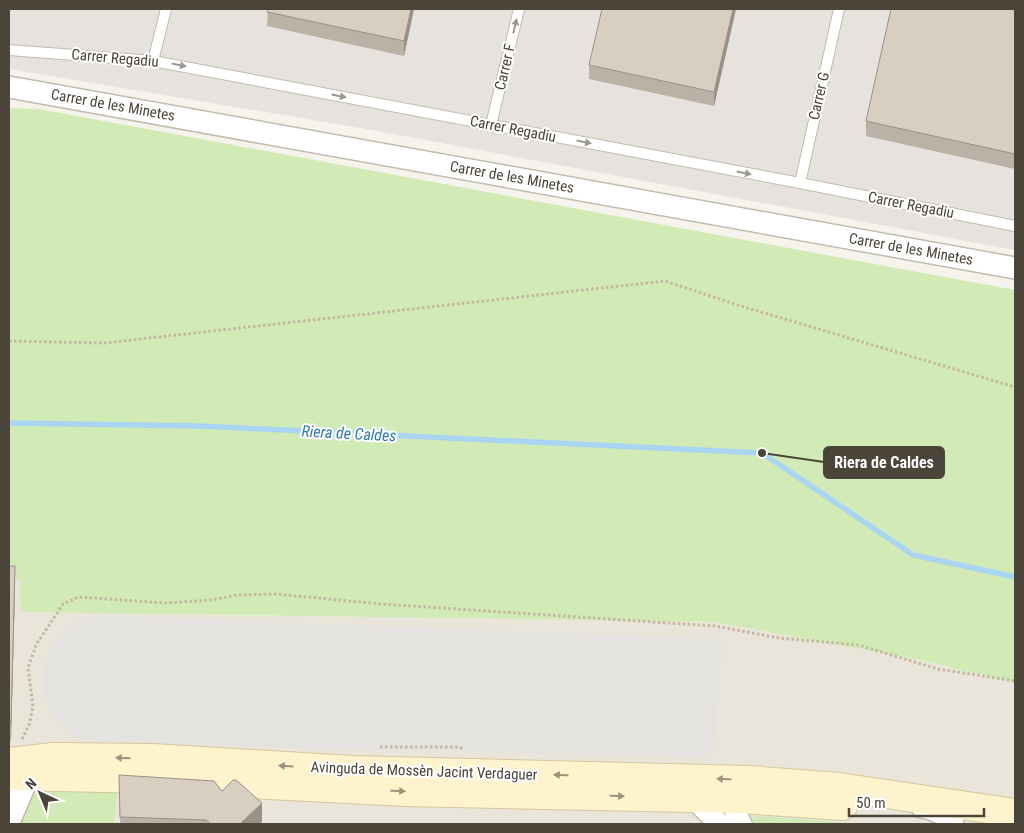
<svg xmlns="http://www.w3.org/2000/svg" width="1024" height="833" viewBox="0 0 1024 833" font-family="'Roboto Condensed',sans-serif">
	<rect width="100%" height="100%" fill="#f6f3ec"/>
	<path fill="#eae5da" d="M9,578H20L22,612L713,622L920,660L1015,683V824H9Z"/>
	<path fill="#e6e2dd" d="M9,9H1015V250L361,128L9,69Z"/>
	<path fill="#d2eab5" d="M9,108L39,109L1015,290V683L920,660L713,622L21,612L20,579L9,578Z
		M34,787L117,788L114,824H17Z
		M758,816L861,824H750L752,819Z"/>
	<path fill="#e5e3e0" d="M94,615L723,639L713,757L96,744L74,735L51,713L43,691V672L48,652L56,640L70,624Z"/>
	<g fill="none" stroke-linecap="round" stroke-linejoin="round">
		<path stroke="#a9d4f2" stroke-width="5.5" d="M9,423L200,426L762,453L913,555L1015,577"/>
		<g stroke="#c2bbae" stroke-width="12">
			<path id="service" d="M9,50L153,61L800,183L1015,226
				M153,61L166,9
				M491,125L519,9
				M800,183L839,9"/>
		</g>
		<g stroke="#c2bbae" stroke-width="24">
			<path id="minor" d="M9,87L1015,268
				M694,798L719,824
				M922,807L931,809L953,819
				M741,824L736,814L735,804L752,792"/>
		</g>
		<g stroke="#c2bbae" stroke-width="29">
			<path id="tertiary" d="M9,816L26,776"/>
		</g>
		<g stroke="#d6c79b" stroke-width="30">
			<path id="secondary" d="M9,762L54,757L152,758L352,770L749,780L839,787L1015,813
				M14,776L149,779L406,792L741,799L843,806"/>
		</g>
		<path stroke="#c4b79f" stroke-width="3" stroke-dasharray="2.5 2.5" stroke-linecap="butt" d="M9,341L104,343L665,281L744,307L1015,387
			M22,739L29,725L33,707L28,668L36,645L63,604L79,597L165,603L212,600L237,595L276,594L381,604L715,626L779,638L858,645L938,669L1015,681
			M380,747H458L465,749"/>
		<use href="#service" stroke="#fff" stroke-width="10"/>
		<use href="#minor" stroke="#fff" stroke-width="21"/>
		<use href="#tertiary" stroke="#fff" stroke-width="26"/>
		<use href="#secondary" stroke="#fff3cd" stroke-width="28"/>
	</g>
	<path fill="#bab2a6" d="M268,9H414L404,56L267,26Z
		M736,9L714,106L589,79V65Z
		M1015,9V169L866,136V121Z
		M9,566L15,584L11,741H9Z
		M119,775L222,791L262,822L259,824H120Z"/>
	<path fill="#979187" d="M411,9H414L404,56V41Z
		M733,9H736L714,106V92Z
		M15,566V584L11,741V722Z
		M262,803V822L259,824H240Z"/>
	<path fill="#d8cfc1" stroke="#979187" d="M268,9H411L404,41L267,12Z
		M602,9H733L714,92L589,65Z
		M891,9H1015V154L866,121Z
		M9,566H15L11,722H9Z
		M119,775L214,781L222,791L233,780H236L262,803L240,824H211L206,820L120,817Z"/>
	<defs><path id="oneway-solid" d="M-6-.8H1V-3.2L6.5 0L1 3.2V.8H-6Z" transform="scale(1.25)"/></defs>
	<g fill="#9c9892">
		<use href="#oneway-solid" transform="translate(515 26) rotate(-77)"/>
		<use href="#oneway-solid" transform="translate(179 65) rotate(11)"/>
		<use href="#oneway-solid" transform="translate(339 96) rotate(11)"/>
		<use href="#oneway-solid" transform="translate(584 142) rotate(11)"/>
		<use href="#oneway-solid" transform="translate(744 173) rotate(11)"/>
	</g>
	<g fill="#9c937c">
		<use href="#oneway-solid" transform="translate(123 758) rotate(-179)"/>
		<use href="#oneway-solid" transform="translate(286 766) rotate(-177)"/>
		<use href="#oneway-solid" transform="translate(561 775) rotate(-178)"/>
		<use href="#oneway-solid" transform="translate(724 779) rotate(-178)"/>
		<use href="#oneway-solid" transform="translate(398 791) rotate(2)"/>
		<use href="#oneway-solid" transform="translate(617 796) rotate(1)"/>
	</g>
	<g text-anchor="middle" stroke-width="4" stroke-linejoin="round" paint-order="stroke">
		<g font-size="15" fill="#4b4439" stroke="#fff">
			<text transform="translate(115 58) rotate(5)" y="5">Carrer Regadiu</text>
			<text transform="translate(505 67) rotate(-77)" y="5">Carrer F</text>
			<text transform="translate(819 96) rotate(-77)" y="5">Carrer G</text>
			<text transform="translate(113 105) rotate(10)" y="5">Carrer de les Minetes</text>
			<text transform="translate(513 129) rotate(11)" y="5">Carrer Regadiu</text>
			<text transform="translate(512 177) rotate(10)" y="5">Carrer de les Minetes</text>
			<text transform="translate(911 205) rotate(11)" y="5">Carrer Regadiu</text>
			<text transform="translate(911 249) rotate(10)" y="5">Carrer de les Minetes</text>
			<text transform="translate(424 771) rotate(2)" y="5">Avinguda de Mossèn Jacint Verdaguer</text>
		</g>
		<g font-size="16" font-style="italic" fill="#2e7ab2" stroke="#fff">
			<text transform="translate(349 433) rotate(3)" y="6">Riera de Caldes</text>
		</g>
	</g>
	<path fill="none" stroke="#4b4439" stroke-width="2" d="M762 453L824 462"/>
	<circle fill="#4b4439" stroke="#fff" stroke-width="2" cx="762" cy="453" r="5"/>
	<rect fill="#4b4439" stroke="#4b4439" stroke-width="2" x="824" y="447" width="120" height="31" rx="5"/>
	<g font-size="16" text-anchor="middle" font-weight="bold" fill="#fff">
		<text x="884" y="468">Riera de Caldes</text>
	</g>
	<rect width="1024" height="833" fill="none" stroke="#4b4439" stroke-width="20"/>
	<g transform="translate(40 793) rotate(316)" stroke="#ffffff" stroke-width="4" paint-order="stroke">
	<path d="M0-4L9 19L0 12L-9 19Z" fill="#4b4439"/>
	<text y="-8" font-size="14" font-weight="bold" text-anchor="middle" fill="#4b4439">N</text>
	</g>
	<path d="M849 808v8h135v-8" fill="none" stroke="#4b4439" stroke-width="2.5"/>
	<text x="856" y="808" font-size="15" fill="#4b4439" stroke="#ffffff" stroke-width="4" paint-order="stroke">50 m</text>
</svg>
